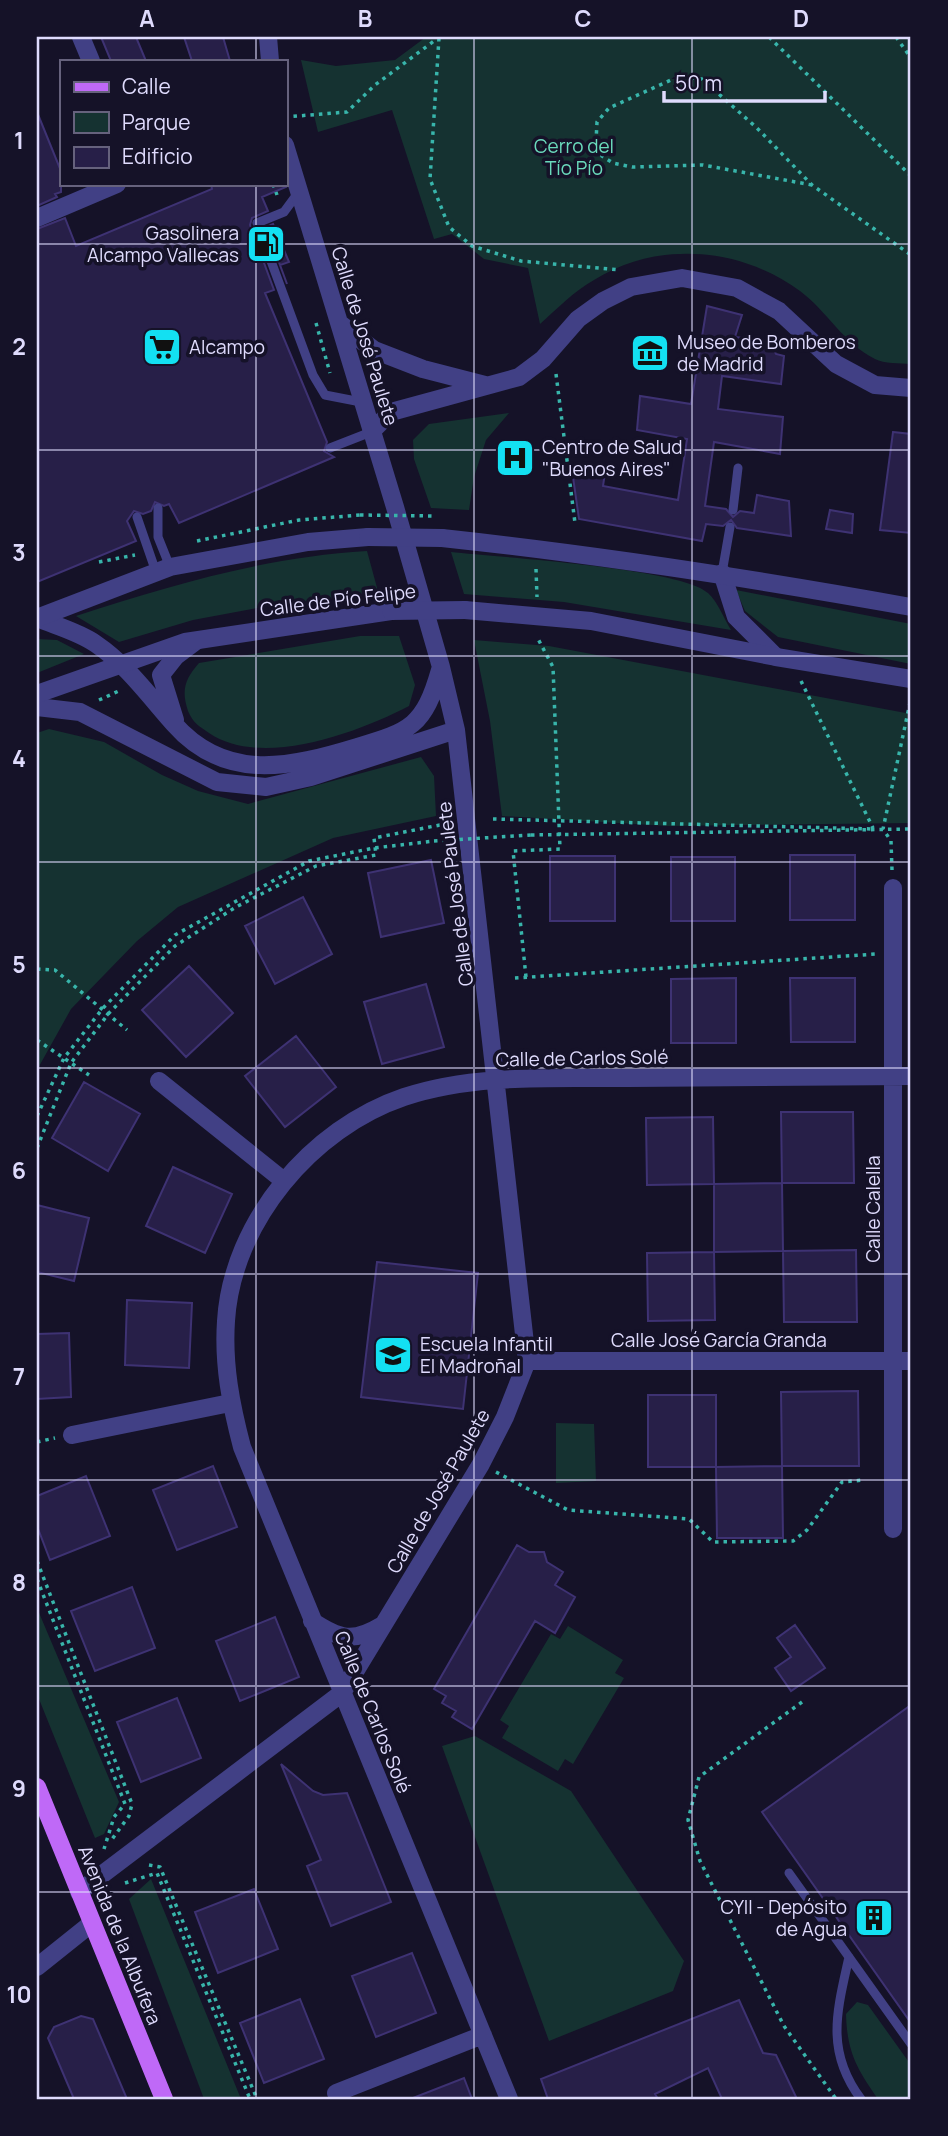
<svg xmlns="http://www.w3.org/2000/svg" width="948" height="2136" viewBox="0 0 948 2136" font-family="Manrope,sans-serif">
	<rect width="100%" height="100%" fill="#151228"/>
	<path fill="#153231" d="M426,37H911V364C900,363 884,364 875,359C843,343 827,311 800,291C740,247 658,240 594,280C574,291 557,309 540,324L528,268L484,259L452,234L434,239L392,110L318,132L301,60L336,66L395,60Z
		M509,413L486,440L474,477L469,510L431,508L414,459L413,440L429,424Z
		M367,551L379,595L278,604L193,620L119,642L76,616C171,585 266,557 367,551Z
		M451,552C496,557 682,568 708,593C718,602 724,619 731,630L564,602L464,594Z
		M736,590L911,624V664L778,637L745,611Z
		M360,636H399L415,685L409,706C359,732 262,769 209,733C199,726 193,723 188,711C181,690 185,679 199,663Z
		M37,639L57,640L84,654L37,673Z
		M474,640L549,646L911,714V823L668,826L502,816L490,721Z
		M49,729L104,742L162,775L198,791L248,804L421,757L434,776L436,816L333,838L178,907L137,941L71,1009L37,1070V733Z
		M556,1423L594,1424L596,1481L556,1483Z
		M37,1608L119,1802L104,1834L95,1838L37,1694Z
		M568,1626L623,1660L615,1673L624,1678L573,1764L565,1759L558,1771L502,1738L509,1726L500,1720L551,1634L560,1639Z
		M475,1736L571,1791L684,1961L673,1991L549,2041L442,1746Z
		M151,1879L241,2099H204L129,1899Z
		M857,2002L868,2005L911,2065V2099H878C857,2069 847,2052 846,2014Z"/>
	<path fill="#271f48" stroke="#3e3273" stroke-width="2" d="M101,37H136L146,61H111Z
		M184,37H223L230,61H192Z
		M37,112L61,171V192L55,194L57,197L37,206Z
		M211,184H285L286,187L262,197L268,211L252,218L250,225L274,290L265,293L327,442L324,451L334,457L179,523L169,504L164,506L155,502L151,511L143,514L134,511L127,521L136,541L37,582V229L65,218L76,246L212,189Z
		M273,224L289,262L280,265L287,284L266,227Z
		M707,306L742,315L735,337L769,341L776,354L784,356L781,384L722,376L718,409L783,417L780,454L714,442L705,506L726,509L733,517L740,511L754,513L757,495L789,501L791,536L737,528L731,520L723,526L706,524L702,541L579,519L572,470L605,473L603,486L678,500L687,439L637,430L640,396L691,404Z
		M893,432L911,434V533L880,530Z
		M830,510L853,514L852,533L826,529Z
		M790,855H855V920H790Z
		M550,856H615V921H550Z
		M671,857H735V921H671Z
		M431,860L444,923L381,937L368,873Z
		M303,897L332,954L275,984L245,926Z
		M189,966L233,1013L186,1057L142,1010Z
		M736,978V1043H671V979Z
		M790,978H855V1042H791Z
		M426,984L444,1047L382,1064L364,1002Z
		M296,1036L336,1087L285,1127L245,1076Z
		M84,1082L140,1114L108,1171L52,1138Z
		M781,1112H853L854,1183H782Z
		M713,1117L714,1184L647,1185L646,1118Z
		M173,1167L232,1194L205,1253L146,1226Z
		M782,1183L783,1251L714,1252V1184Z
		M37,1205L89,1218L74,1281L37,1272Z
		M856,1250L857,1322H784L783,1251Z
		M714,1252L715,1320L648,1321L647,1253Z
		M377,1262L478,1273L463,1409L361,1397Z
		M127,1300L192,1303L189,1368L125,1365Z
		M69,1333L71,1397L37,1399V1334Z
		M858,1391L859,1466H782L781,1392Z
		M648,1395H716V1467H648Z
		M213,1466L237,1527L177,1550L153,1490Z
		M782,1466L783,1538H717L716,1467Z
		M86,1476L110,1536L50,1560L37,1526V1496Z
		M517,1545L529,1552H544L547,1562L563,1572L555,1585L575,1597L555,1633L535,1621L472,1729L452,1717L456,1711L442,1703L446,1696L434,1689Z
		M132,1587L155,1648L95,1671L71,1611Z
		M275,1617L299,1677L240,1701L216,1641Z
		M795,1625L825,1668L791,1691L775,1668L791,1657L777,1638Z
		M177,1698L201,1758L141,1782L117,1722Z
		M911,1705V2023L762,1812Z
		M281,1764L313,1791L323,1795L347,1793L391,1902L331,1926L307,1866L321,1860Z
		M254,1889L278,1949L218,1973L195,1912Z
		M412,1953L436,2013L376,2037L352,1976Z
		M300,1999L324,2059L264,2083L240,2023Z
		M739,2000L763,2053L776,2055L797,2099H722L708,2068L655,2094L658,2099H548L541,2079Z
		M81,2016L93,2019L127,2099H74L48,2038L54,2027Z
		M464,2078L472,2099H413V2098Z"/>
	<g fill="none" stroke-linecap="round" stroke-linejoin="round">
		<path stroke="#38b5ab" stroke-width="3.5" stroke-dasharray="3.5 5" stroke-linecap="butt" d="M769,37L911,176
			M896,37L911,58
			M439,38L430,179L449,227L472,246L521,261L620,270
			M285,117L347,112L375,85L438,38
			M273,184L277,195
			M812,185L703,165L632,167L613,163L602,156L596,142L597,122L609,108L680,76L702,79L757,128L812,185L911,255
			M316,323L330,373
			M556,374L575,523
			M197,541L299,520L360,515
			M99,562L135,555
			M536,569L537,597
			M801,681L873,828
			M99,700L121,690
			M493,819L873,829
			M531,835L911,829
			M892,870L891,841L883,829L911,698
			M37,969L55,970L127,1030
			M526,977L513,851L560,849L553,667L537,637
			M515,978L876,954
			M37,1040L89,1075
			M37,1116L64,1058L103,1008L175,935L309,861L374,848L434,841
			M37,1148L71,1063L109,1013L175,946L236,907L316,866L376,855L374,838L440,825L446,819
			M37,1442L55,1438
			M496,1472L568,1510L689,1519L713,1542L793,1541L807,1530L842,1482L864,1480
			M37,1561L132,1804L129,1816L110,1842
			M37,1579L125,1804L114,1817L104,1849
			M802,1702L699,1777L688,1820L700,1861L784,2026L836,2099
			M149,1865L160,1867L257,2099
			M125,1883L157,1873L250,2099"/>
		<path stroke="#414085" stroke-width="9" d="M298,193L284,212L257,223L313,375L325,395L361,402
			M330,448L371,432
			M158,508V537L170,567
			M733,510L738,468
			M137,517L156,572
			M722,573L730,527
			M789,1873L911,2044
			M849,1957C837,2011 825,2051 861,2099"/>
		<path stroke="#414085" stroke-width="18" d="M81,37L91,61
			M268,37L270,61
			M37,218L117,184
			M339,323L374,350L423,369L485,385
			M371,432L391,412L519,377L543,359L578,319L603,301L631,287L682,278L737,288L779,311L836,364L875,385L911,388
			M722,573L736,617L776,657
			M37,618C56,626 79,632 96,644C127,665 149,696 174,724C226,783 291,767 357,747C411,731 424,726 440,670
			M37,707L80,712L217,782L266,787L311,777L456,730
			M175,720L161,675L176,656L196,641
			M893,888V1529
			M159,1081L284,1181
			M527,1361H911
			M72,1435L230,1403
			M312,1621C339,1639 353,1643 381,1626
			M79,1892L342,1693L481,1464L505,1417L527,1361L456,730L441,667L395,507L285,145
			M37,1967L92,1923
			M336,2093L483,2035
			M509,2099L242,1447C231,1405 223,1365 226,1321C232,1222 312,1128 404,1097C477,1073 556,1079 630,1078C724,1078 818,1076 911,1076"/>
		<path stroke="#414085" stroke-width="18" d="M442,538C600,555 755,579 911,607
			M465,610L591,621L776,657L911,679
			M37,618L170,567L308,542L368,537
			M37,694L185,642L391,611"/>
		<path stroke="#bf69f7" stroke-width="18" d="M37,1787L164,2099"/>
		<path stroke="#38b5ab" stroke-width="3.5" stroke-dasharray="3.5 5" stroke-linecap="butt" d="M360,515L434,516
			M434,841L531,835"/>
		<path stroke="#414085" stroke-width="18" d="M368,537L442,538
			M391,611L465,610"/>
	</g>
	<path fill="none" stroke="#dfdbfd" stroke-width="2" stroke-opacity="0.55" d="M256,37V61M474,37V2099M692,37V2099M256,184V2099M37,244H911M37,450H911M37,656H911M37,862H911M37,1068H911M37,1274H911M37,1480H911M37,1686H911M37,1892H911"/>
	<defs>
		<g id="fuel-square" transform="scale(2.0125)"><rect x="-9" y="-9" width="18" height="18" rx="4" fill="#13e0f2" stroke="#151228"/><path d="M-5.5-6h7V0h2V4h1.3V-2.5L3-4.5l.8-.8L6-3V5H2.5V1h-1V6h-7ZM-4.2-4.7v3.2H.2V-4.7Z" fill="#111"/></g>
		<g id="supermarket-square" transform="scale(2.0125)"><rect x="-9" y="-9" width="18" height="18" rx="4" fill="#13e0f2" stroke="#151228"/><path d="M-6-5.5h2.5l.6 2H6L4.5 2H-2.5L-4.4-4H-6ZM-1.5 3.2a1.3 1.3 0 1 0 .1 0ZM3 3.2a1.3 1.3 0 1 0 .1 0Z" fill="#111"/></g>
		<g id="museum-square" transform="scale(2.0125)"><rect x="-9" y="-9" width="18" height="18" rx="4" fill="#13e0f2" stroke="#151228"/><path d="M0-6L6-3V-2H-6V-3ZM-5-1h2V3h-2ZM-1-1h2V3h-2ZM3-1h2V3H3ZM-6 4H6V6H-6Z" fill="#111"/></g>
		<g id="hospital-square" transform="scale(2.0125)"><rect x="-9" y="-9" width="18" height="18" rx="4" fill="#13e0f2" stroke="#151228"/><path d="M-5-5h3v3.5h4V-5h3V5h-3V1.5h-4V5h-3Z" fill="#111"/></g>
		<g id="school-square" transform="scale(2.0125)"><rect x="-9" y="-9" width="18" height="18" rx="4" fill="#13e0f2" stroke="#151228"/><path d="M0-5L7-2L0 1L-7-2ZM-4 1L0 2.5L4 1V4Q0 6-4 4Z" fill="#111"/></g>
		<g id="building-square" transform="scale(2.0125)"><rect x="-9" y="-9" width="18" height="18" rx="4" fill="#13e0f2" stroke="#151228"/><path d="M-4-6H4V6H1V3H-1V6H-4ZM-2.5-4.3h1.7v1.8h-1.7ZM.8-4.3h1.7v1.8H.8ZM-2.5-1h1.7V.8h-1.7ZM.8-1h1.7V.8H.8Z" fill="#111"/></g>
	</defs>
	<g fill-rule="evenodd">
		<use href="#fuel-square" x="266" y="244"/>
		<use href="#supermarket-square" x="162" y="347"/>
		<use href="#museum-square" x="650" y="353"/>
		<use href="#hospital-square" x="515" y="458"/>
		<use href="#school-square" x="393" y="1355"/>
		<use href="#building-square" x="874" y="1918"/>
	</g>
	<g text-anchor="middle" stroke-width="7" stroke-linejoin="round" paint-order="stroke">
		<g font-size="19" fill="#6adabc" stroke="#151228">
			<text x="574" y="153">Cerro del<tspan x="574" dy="22">Tío Pío</tspan></text>
		</g>
		<g font-size="19" fill="#dfdbfd" stroke="#151228" text-anchor="start">
			<text x="239" y="240" text-anchor="end">Gasolinera<tspan x="239" dy="22">Alcampo Vallecas</tspan></text>
			<text x="677" y="349">Museo de Bomberos<tspan x="677" dy="22">de Madrid</tspan></text>
			<text x="189" y="354">Alcampo</text>
			<text x="542" y="454">Centro de Salud<tspan x="542" dy="22">"Buenos Aires"</tspan></text>
			<text x="420" y="1351">Escuela Infantil<tspan x="420" dy="22">El Madroñal</tspan></text>
			<text x="847" y="1914" text-anchor="end">CYII - Depósito<tspan x="847" dy="22">de Agua</tspan></text>
		</g>
		<g font-size="19" fill="#dfdbfd" stroke="#151228">
			<text transform="translate(365 336) rotate(73)" y="7">Calle de José Paulete</text>
			<text transform="translate(338 600) rotate(-7)" y="7">Calle de Pío Felipe</text>
			<text transform="translate(455 894) rotate(-97)" y="7">Calle de José Paulete</text>
			<text transform="translate(582 1058) rotate(-1)" y="7">Calle de Carlos Solé</text>
			<text transform="translate(873 1209) rotate(-90)" y="7">Calle Calella</text>
			<text x="719" y="1347">Calle José García Granda</text>
			<text transform="translate(438 1491) rotate(-60)" y="7">Calle de José Paulete</text>
			<text transform="translate(373 1712) rotate(68)" y="7">Calle de Carlos Solé</text>
			<text transform="translate(120 1935) rotate(68)" y="7">Avenida de la Albufera</text>
		</g>
	</g>
	<rect width="948" height="2136" fill="none" stroke="#151228" stroke-width="77"/>
	<rect x="60" y="60" width="228" height="126" fill="#151228" stroke="#66627d" stroke-width="2"/>
	<rect x="74" y="82" width="35" height="10" fill="#bf69f7" stroke="#66627d" stroke-width="2"/>
	<text x="122" y="94" font-size="21" fill="#dfdbfd">Calle</text>
	<rect x="74" y="112" width="35" height="21" fill="#153231" stroke="#66627d" stroke-width="2"/>
	<text x="122" y="130" font-size="21" fill="#dfdbfd">Parque</text>
	<rect x="74" y="147" width="35" height="21" fill="#271f48" stroke="#66627d" stroke-width="2"/>
	<text x="122" y="164" font-size="21" fill="#dfdbfd">Edificio</text>
	<path d="M664 91v10h161v-10" fill="none" stroke="#dfdbfd" stroke-width="3.5"/>
	<text x="675" y="91" font-size="21" fill="#dfdbfd" stroke="#151228" stroke-width="5" paint-order="stroke">50 m</text>
	<rect x="38" y="38" width="871" height="2060" fill="none" stroke="#dfdbfd" stroke-width="2.5"/>
	<g font-size="23" text-anchor="middle" font-weight="bold" fill="#dfdbfd">
		<text x="147" y="27">A</text>
		<text x="365" y="27">B</text>
		<text x="583" y="27">C</text>
		<text x="801" y="27">D</text>
		<text x="19" y="149">1</text>
		<text x="19" y="355">2</text>
		<text x="19" y="561">3</text>
		<text x="19" y="767">4</text>
		<text x="19" y="973">5</text>
		<text x="19" y="1179">6</text>
		<text x="19" y="1385">7</text>
		<text x="19" y="1591">8</text>
		<text x="19" y="1797">9</text>
		<text x="19" y="2003">10</text>
	</g>
</svg>
